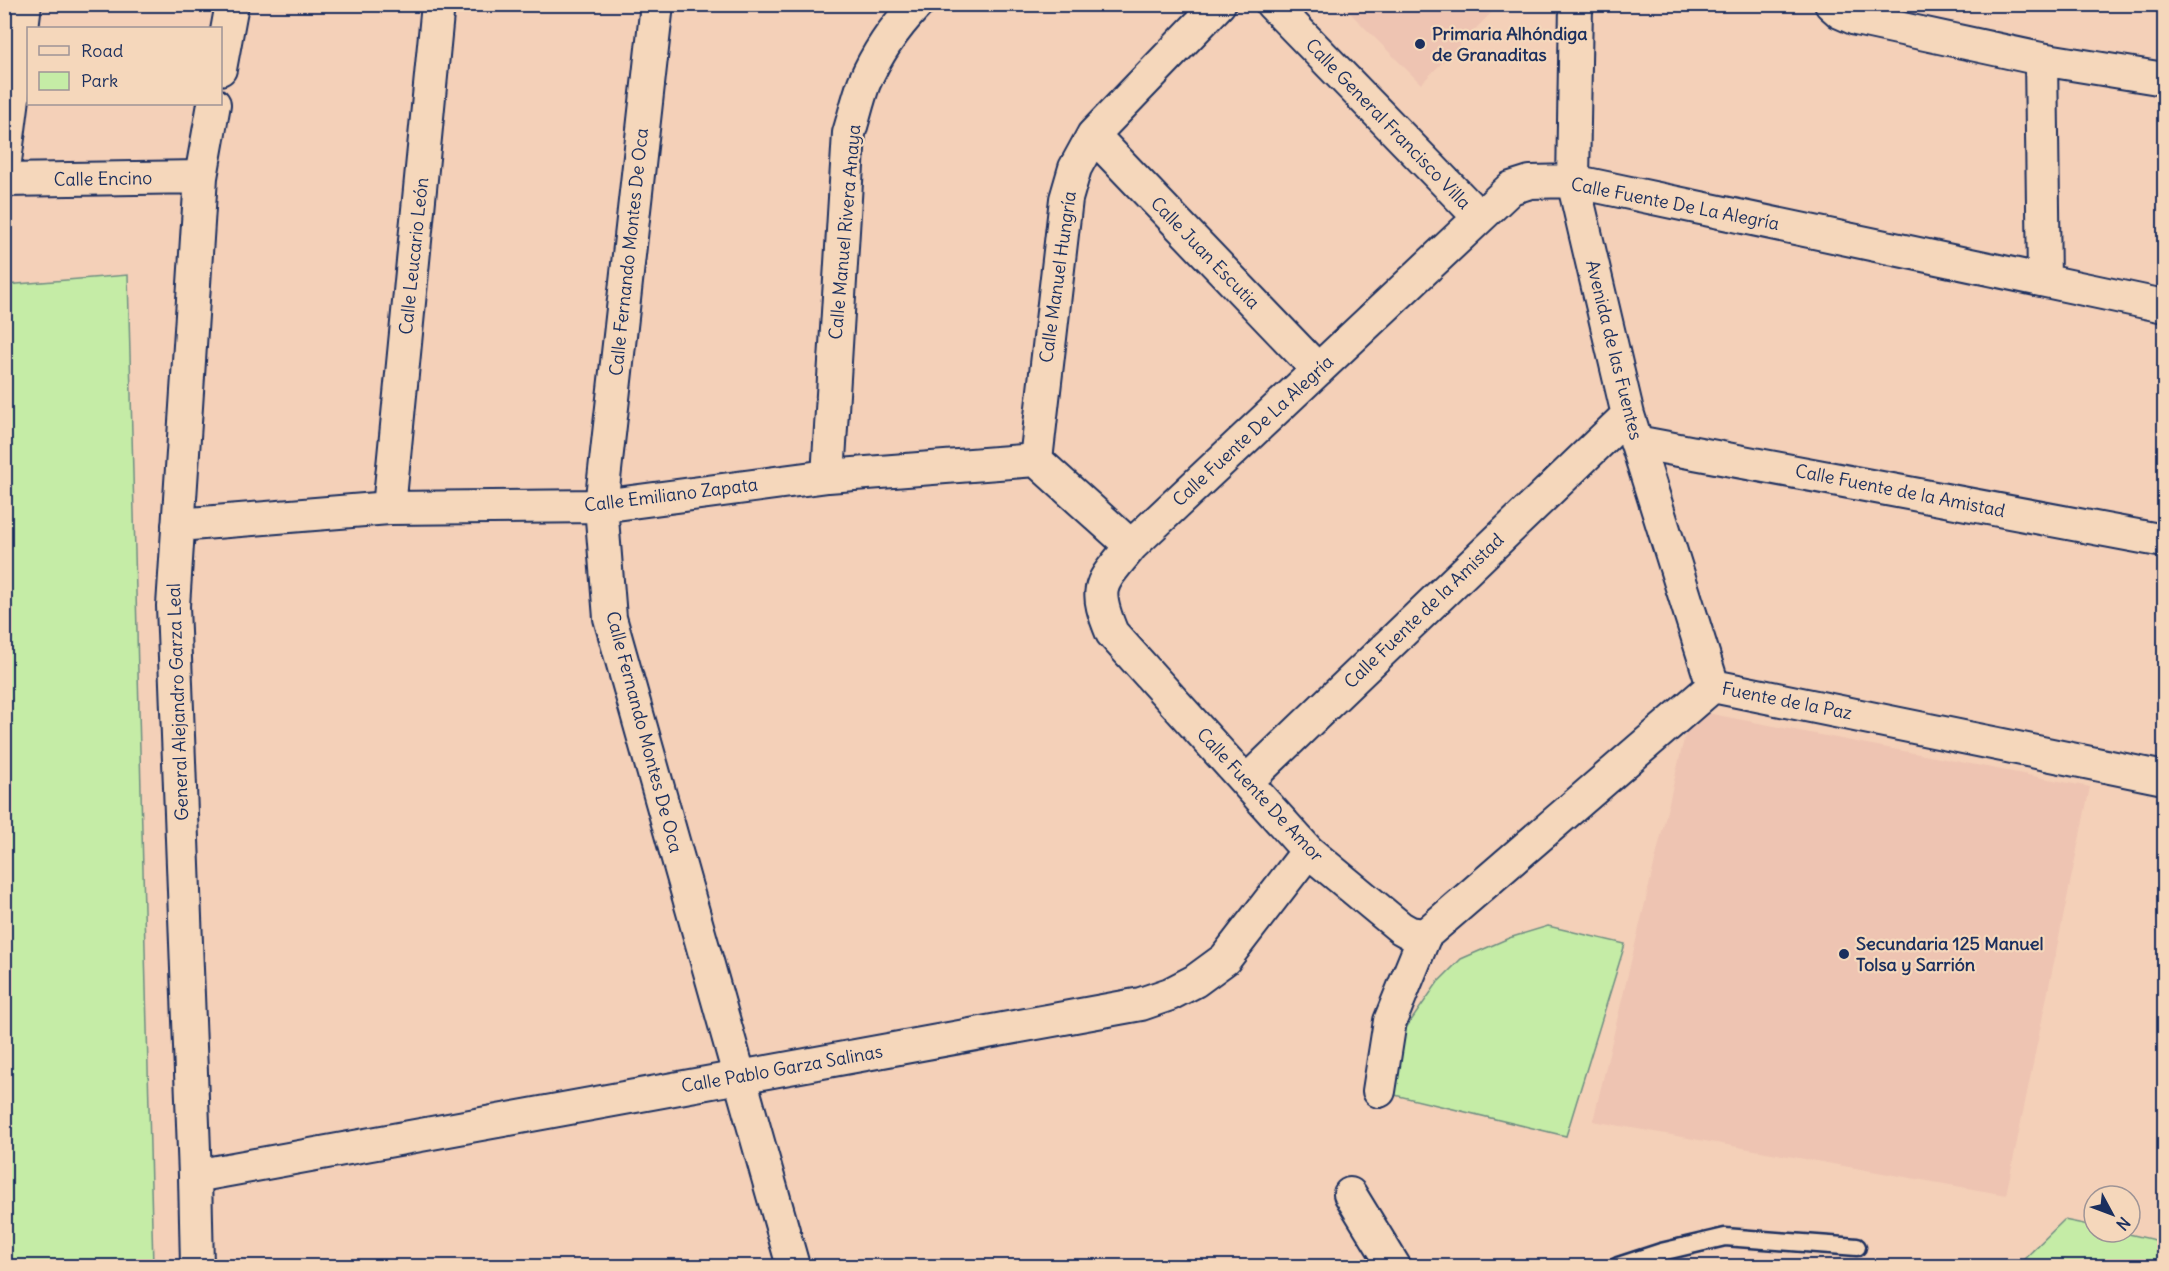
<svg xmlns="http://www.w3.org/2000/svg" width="2169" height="1271" viewBox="0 0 2169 1271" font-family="Delius,sans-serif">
	<rect width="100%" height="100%" fill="#f4d0b8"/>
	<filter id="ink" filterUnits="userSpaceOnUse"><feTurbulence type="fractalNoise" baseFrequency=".0167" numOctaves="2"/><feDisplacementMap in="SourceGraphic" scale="12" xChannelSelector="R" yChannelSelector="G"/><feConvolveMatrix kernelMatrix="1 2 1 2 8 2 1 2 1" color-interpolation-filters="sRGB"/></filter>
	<g filter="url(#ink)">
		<path fill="#eec4b2" d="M1342,5H1499L1421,84Z
			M1691,710L2090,787L2006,1195L1593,1121Z"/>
		<path fill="#c5eca6" stroke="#708e82" stroke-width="1.5" d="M128,275L153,1266H5V285Z
			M1548,926L1625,944L1566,1136L1382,1092L1385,1058L1438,982L1461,959L1509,938Z
			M2064,1220L2094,1226V1232H2120L2164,1242V1266H2017Z"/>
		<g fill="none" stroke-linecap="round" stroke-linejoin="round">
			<g stroke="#1b2f5e" stroke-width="21">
				<path id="service" d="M1618,1266L1661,1252L1725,1237L1857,1247"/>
			</g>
			<g stroke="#1b2f5e" stroke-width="36">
				<path id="minor" d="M657,4L601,506L610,618L793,1266
					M1272,4L1479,217
					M1576,4L1573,181L1628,415L1713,686
					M1831,4L1840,12L1856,19L2041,59L2164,79
					M2041,59L2044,280
					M220,69L232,4
					M1093,135L1318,370
					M4,169L25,4
					M4,180L201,177
					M1636,442L2164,541
					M1036,460L1066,199L1075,168L1093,135L1219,4
					M828,476L849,133C854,117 858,99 864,83C876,55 896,26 917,4
					M389,508L438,4
					M178,525L389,508L601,506L828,476L1036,460L1131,546
					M1713,686L2164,778
					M1246,782L1628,415
					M1425,935L1410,933L1401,928L1308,851L1112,633C1092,585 1101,584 1131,546L1511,188L1530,182L1573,181L2164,306
					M1379,1091L1390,1021L1425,935L1713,686
					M195,1176L1141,1004L1170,994L1195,981L1225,959L1308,851
					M1350,1194L1394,1266
					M197,1266L195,1176L173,606L201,177L214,104"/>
			</g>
			<use href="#service" stroke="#f5d7bb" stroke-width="16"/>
			<use href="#minor" stroke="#f5d7bb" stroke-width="32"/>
		</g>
	</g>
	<g fill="#1b2f5e" stroke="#f5d7bb" stroke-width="2">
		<circle cx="1420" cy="44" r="6"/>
		<circle cx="1844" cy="954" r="6"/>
	</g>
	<g text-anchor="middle" stroke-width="4.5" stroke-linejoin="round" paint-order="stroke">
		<g font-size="18" font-weight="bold" fill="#1b2f5e" stroke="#f5d7bb" text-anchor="start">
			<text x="1432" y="40">Primaria Alhóndiga<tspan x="1432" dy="21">de Granaditas</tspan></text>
			<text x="1856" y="950">Secundaria 125 Manuel<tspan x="1856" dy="21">Tolsa y Sarrión</tspan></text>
		</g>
		<g font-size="18" fill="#1b2f5e" stroke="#f5d7bb">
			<text transform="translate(1388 124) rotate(46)" y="6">Calle General Francisco Villa</text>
			<text transform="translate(103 179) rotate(-1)" y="6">Calle Encino</text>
			<text transform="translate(1675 204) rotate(11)" y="6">Calle Fuente De La Alegría</text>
			<text transform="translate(845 232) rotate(-85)" y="6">Calle Manuel Rivera Anaya</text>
			<text transform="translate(629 252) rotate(-84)" y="6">Calle Fernando Montes De Oca</text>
			<text transform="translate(1205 253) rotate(46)" y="6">Calle Juan Escutia</text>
			<text transform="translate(414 256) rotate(-84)" y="6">Calle Leucario León</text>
			<text transform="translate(1058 277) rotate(-82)" y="6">Calle Manuel Hungría</text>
			<text transform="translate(1614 350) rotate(76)" y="6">Avenida de las Fuentes</text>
			<text transform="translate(1253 431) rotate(-43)" y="6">Calle Fuente De La Alegría</text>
			<text transform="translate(1900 491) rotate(11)" y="6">Calle Fuente de la Amistad</text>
			<text transform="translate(671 495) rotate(-7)" y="6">Calle Emiliano Zapata</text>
			<text transform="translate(1424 611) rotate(-44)" y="6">Calle Fuente de la Amistad</text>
			<text transform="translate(1787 701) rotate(11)" y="6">Fuente de la Paz</text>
			<text transform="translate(178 702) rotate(-92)" y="6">General Alejandro Garza Leal</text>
			<text transform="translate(644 732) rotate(75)" y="6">Calle Fernando Montes De Oca</text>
			<text transform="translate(1260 795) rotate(47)" y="6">Calle Fuente De Amor</text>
			<text transform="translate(782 1069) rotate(-10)" y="6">Calle Pablo Garza Salinas</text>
		</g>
	</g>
	<rect width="2169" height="1271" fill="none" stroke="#f5d7bb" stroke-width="24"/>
	<rect x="12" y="12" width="2145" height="1247" fill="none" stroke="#1b2f5e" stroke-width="2" filter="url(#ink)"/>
	<rect x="27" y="27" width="195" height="78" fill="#f5d7bb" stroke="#9e9496" stroke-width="1.5"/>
	<rect x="39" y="46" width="30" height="9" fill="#f5d7bb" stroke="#9e9496" stroke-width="1.5"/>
	<text x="81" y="57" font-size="18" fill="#1b2f5e">Road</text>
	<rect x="39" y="72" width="30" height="18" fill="#c5eca6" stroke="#9e9496" stroke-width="1.5"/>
	<text x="81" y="87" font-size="18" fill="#1b2f5e">Park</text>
	<g transform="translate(2112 1214) rotate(131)"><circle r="28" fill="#f5d7bb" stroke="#9e9496" stroke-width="1.5"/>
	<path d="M0-4.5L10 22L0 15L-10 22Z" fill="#1b2f5e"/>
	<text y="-9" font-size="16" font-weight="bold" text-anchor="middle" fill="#1b2f5e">N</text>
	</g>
</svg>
